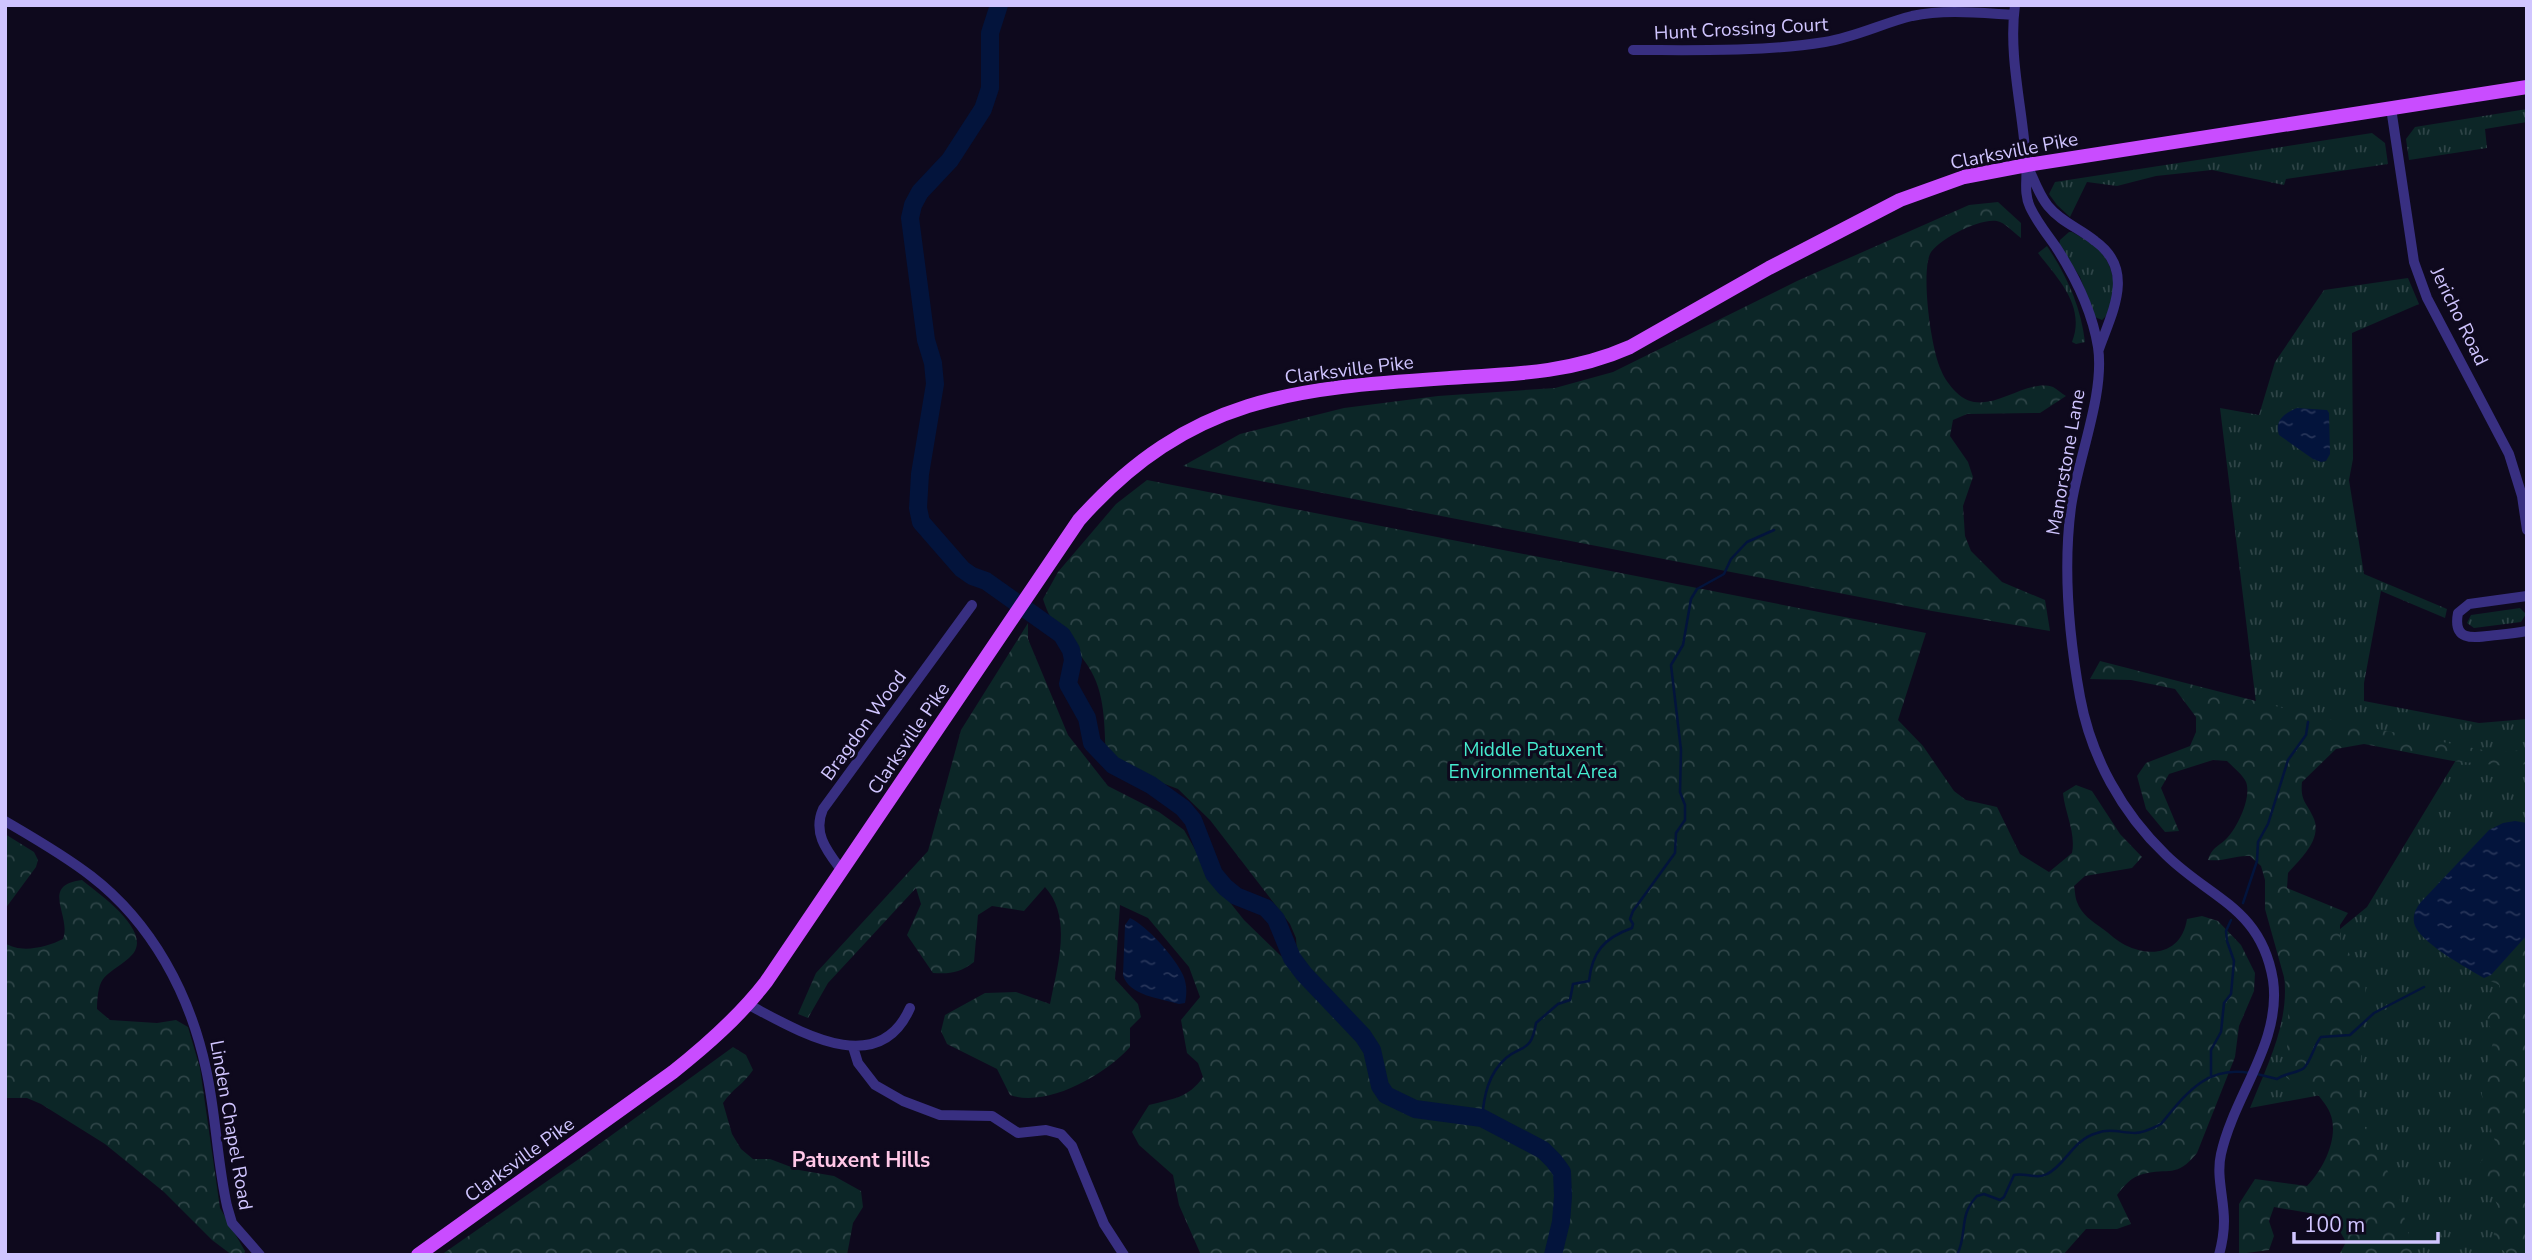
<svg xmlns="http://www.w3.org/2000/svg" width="2532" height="1260" viewBox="0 0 2532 1260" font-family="'Nunito Sans',sans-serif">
	<defs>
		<pattern id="grass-tufts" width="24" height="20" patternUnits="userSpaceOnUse" patternTransform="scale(1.75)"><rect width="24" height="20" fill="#0c2627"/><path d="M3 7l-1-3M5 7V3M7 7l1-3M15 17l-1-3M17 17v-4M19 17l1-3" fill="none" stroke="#2e4447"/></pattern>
		<pattern id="forest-crowns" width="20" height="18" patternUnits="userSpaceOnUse" patternTransform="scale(1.75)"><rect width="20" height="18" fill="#0c2627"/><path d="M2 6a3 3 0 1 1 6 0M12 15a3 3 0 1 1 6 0" fill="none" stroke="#2e4447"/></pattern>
		<pattern id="water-ripples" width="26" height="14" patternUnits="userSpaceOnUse" patternTransform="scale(1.75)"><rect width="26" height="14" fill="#03143c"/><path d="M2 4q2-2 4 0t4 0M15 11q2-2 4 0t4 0" fill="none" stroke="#273559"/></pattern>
	</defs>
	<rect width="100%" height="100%" fill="#0e091d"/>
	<path fill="url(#grass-tufts)" d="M2527,109V122L2485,129L2487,148L2409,160L2406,139L2415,127Z
		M2372,133L2385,143L2388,164L2286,179L2284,185L2212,170L2156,176L2117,186L2087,182L2070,217L2057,205L2049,194L2055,182Z
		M2069,232H2072C2081,237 2092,243 2099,250C2116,267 2121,304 2102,320L2095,317L2080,277L2059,245L2060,240Z
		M2047,246C2067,276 2081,307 2085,342L2076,344L2072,342C2086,306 2058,279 2038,253Z
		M2408,278L2419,304L2352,333L2353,459L2349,480L2364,574L2447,609L2445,618L2381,591L2364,683V701L2479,723L2527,719V1255H2391L2343,1091L2250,1108C2267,1065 2290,1023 2284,975L2367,907L2462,750L2257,711L2220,408L2259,415L2275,362L2324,290Z
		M2520,608L2526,614L2521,622L2474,628L2467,623L2471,615Z"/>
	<path fill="url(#forest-crowns)" d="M1998,202L2021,223V238C2014,233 2007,225 2000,222C1984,215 1937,240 1930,254C1921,275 1931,349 1941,370C1944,378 1950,386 1956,392C1986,422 2023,377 2053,387C2057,389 2062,394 2066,396L2040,413L1967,414L1953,420L1950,436L1968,462L1973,477L1963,506L1965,536L1971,551L2002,582L2045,600L2050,631L1932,611L1183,466L1240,434L1344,408L1438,396L1555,388L1613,372L1797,281L1969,205Z
		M1147,480L1926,633L1898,720L1923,746L1954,791L1966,800L1997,807L2020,854L2049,872L2072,853C2076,832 2065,814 2063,793L2076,785L2092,791L2120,834L2142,857L2132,868L2085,876L2074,886C2075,890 2075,897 2077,902C2081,914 2093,922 2103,929C2110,934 2117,941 2125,945C2153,959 2182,952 2187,919L2202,916L2218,921L2241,945L2255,973L2254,991L2239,1026L2235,1057L2197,1153C2176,1179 2169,1167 2143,1174C2131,1177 2124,1186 2117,1195L2131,1224L2117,1229H2086L2063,1255H1201L1179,1205L1173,1175L1139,1145L1132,1132L1149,1105C1172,1099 1189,1098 1203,1077L1198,1063L1187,1053L1181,1020L1200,997L1189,967L1148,918L1120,905L1115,979L1138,1004L1141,1017L1130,1028V1047C1105,1075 1047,1108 1010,1095L997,1069L947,1044L941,1031L945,1015L985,993L1016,992L1050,1004C1057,967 1073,918 1045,887L1024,911L992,906L978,915L974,962C960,973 950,974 933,973L907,935L921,904L916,888L828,983L808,1018L798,1014L816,973L928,851L961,730L1028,623V639L1068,735L1108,786L1159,812L1184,830L1213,881L1244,920L1281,956L1298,967L1296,938L1290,924L1210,820L1178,789L1133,772L1106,757C1104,726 1106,693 1088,666C1072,641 1052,630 1043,599L1058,572L1116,504Z
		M2100,661L2322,718L2493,752L2527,750V764L2507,766L2453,761L2364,744L2336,749L2302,782C2300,802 2307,802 2314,819C2322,840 2300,859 2288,873L2287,888L2348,913L2340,925V939L2366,980L2358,1103L2360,1118L2397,1189L2414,1255H2339L2346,1242L2332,1217L2274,1207L2269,1221L2274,1236L2269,1250L2239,1254V1204L2255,1179L2307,1186C2323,1170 2340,1137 2330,1113C2327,1105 2319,1097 2314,1089L2299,1088L2286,1077L2289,995L2265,909V880L2261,866L2250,856C2234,855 2224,862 2208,860C2212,848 2216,848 2225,840C2237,829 2252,797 2246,782C2243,775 2233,767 2227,761L2213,760L2169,774L2161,788L2179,831L2165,832L2146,809L2137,776L2146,763L2190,746L2196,732V717L2175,689L2131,680L2090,679Z
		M5,834L34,852L38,860L36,867L5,909Z
		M82,880C100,895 158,934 129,958C105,978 98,973 97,1009L110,1020L157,1023L176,1020L188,1027L200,1068L220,1208L245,1251L244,1255H232L212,1240L164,1192L105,1144L41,1104L27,1098H5V943C21,954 47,947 63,939C72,916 39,885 82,880Z
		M2527,935V1255H2510L2493,1244L2494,1232L2501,1222C2499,1205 2495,1196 2481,1185C2477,1163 2481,1158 2495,1141L2483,1105L2481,1084L2494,1039L2487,1018L2499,1004V985L2484,978L2492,975Z
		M733,1047L746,1055L753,1070C744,1084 732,1089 723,1103L732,1134L741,1149L753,1159H770L799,1170L834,1176L861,1191L863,1207L853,1223L847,1255H441L576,1161Z"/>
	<path fill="url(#water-ripples)" d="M2297,408L2327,410L2329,413L2330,454L2326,461L2321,462L2313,459L2279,435C2274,420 2285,413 2297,408Z
		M2515,821L2527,823V935L2491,975L2484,978C2467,968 2425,945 2416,928C2411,919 2415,909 2421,902L2489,830L2503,823Z
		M1130,918C1147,926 1175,957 1183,975C1187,984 1187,993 1185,1003L1179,1004C1160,998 1129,996 1123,975L1125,925Z"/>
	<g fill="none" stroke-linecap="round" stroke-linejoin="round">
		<path stroke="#03143c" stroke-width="2.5" d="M2243,903L2257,861L2258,842L2268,824L2288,760L2306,735L2308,722
			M2257,1074L2277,1079C2285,1073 2298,1073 2304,1068C2312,1059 2313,1047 2321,1037L2350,1035L2374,1013L2424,987
			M2211,1075V1050L2221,1032L2224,1003L2231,994L2234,961L2227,941L2226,931L2231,920
			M1482,1118C1484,1096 1488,1074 1506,1058C1523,1044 1531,1053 1536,1023L1558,1004L1570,1000L1573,984L1589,981C1592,952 1604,938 1632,928L1633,924L1630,919L1633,911L1675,853L1676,833L1685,820V805L1680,792L1681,750L1671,665L1683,645L1691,599L1697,589L1724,574L1731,559L1747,542L1774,530
			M1957,1255C1968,1233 1958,1216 1977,1196L1984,1194L2000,1200L2004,1197L2014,1175C2025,1172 2036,1180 2047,1174C2066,1165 2072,1140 2097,1133C2110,1128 2122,1133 2135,1133C2144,1133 2153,1128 2161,1124C2186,1094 2206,1065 2250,1073"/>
		<path stroke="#03143c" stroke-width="18" d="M999,5L990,33V88L983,109L950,160L920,192L913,205L910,218L926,340L933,363L935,384L920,474L918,508L921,522L962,569L972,576L986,581L1062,635L1071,650L1073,660L1068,684L1087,718L1092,743L1113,765L1151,785L1183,808L1193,820L1214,874L1225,887L1236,896L1266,908L1276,919L1292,958L1304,974L1363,1036L1372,1050L1380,1086L1386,1095L1415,1109L1482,1118L1543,1150L1554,1161L1562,1172L1563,1196L1561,1222L1553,1255"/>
		<path stroke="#382f81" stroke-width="10" d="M2015,5C2008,56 2023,110 2026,161C2028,177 2023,192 2030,207C2037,222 2047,234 2056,247C2076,278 2092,310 2098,347C2105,394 2078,458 2071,507C2063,568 2069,636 2080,697C2091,757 2122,813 2166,855C2211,899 2261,908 2273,980C2282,1042 2234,1095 2221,1154C2216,1176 2224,1198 2224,1221C2224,1233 2222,1244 2219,1255
			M1633,50C1697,50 1763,52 1825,42C1856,37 1883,23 1912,16C1945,9 1980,13 2014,15
			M2391,108L2414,262L2427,298L2509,454L2522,496L2527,530
			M2028,167C2034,180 2039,195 2048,206C2061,222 2079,228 2095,241C2136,270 2112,312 2099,349
			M2527,596L2469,604L2458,613C2452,644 2477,637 2497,635C2507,634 2517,633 2527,631
			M5,821C34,838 64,855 91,876C152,923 190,994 206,1069C216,1114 217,1161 227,1206L232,1223L260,1255
			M842,871C828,852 812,834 823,809L972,605
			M749,1005C797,1030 878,1081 910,1008
			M853,1047L858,1063L875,1085L903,1101L940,1115L992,1116L1018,1133L1046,1130L1061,1134L1072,1146L1104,1224L1124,1255"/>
		<path stroke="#c94cff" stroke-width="14" d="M418,1255L673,1072C707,1045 739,1017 766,982L1079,520C1194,391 1303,388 1464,377C1522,374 1576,371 1630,347L1769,268L1900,200L1964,177L2027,165L2527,87"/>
	</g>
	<g text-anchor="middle" stroke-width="6" stroke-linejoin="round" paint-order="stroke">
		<g font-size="19" fill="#d0c5ff" stroke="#0e091d">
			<text transform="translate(1741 28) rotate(-3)" y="7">Hunt Crossing Court</text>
			<text transform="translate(2014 150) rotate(-11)" y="7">Clarksville Pike</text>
			<text transform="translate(2460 316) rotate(64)" y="7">Jericho Road</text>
			<text transform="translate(1349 369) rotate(-7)" y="7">Clarksville Pike</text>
			<text transform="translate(2065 462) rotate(-80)" y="7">Manorstone Lane</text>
			<text transform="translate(863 725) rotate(-54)" y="7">Bragdon Wood</text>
			<text transform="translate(908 738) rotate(-56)" y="7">Clarksville Pike</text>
			<text transform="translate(232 1125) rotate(80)" y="7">Linden Chapel Road</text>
			<text transform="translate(519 1159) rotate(-36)" y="7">Clarksville Pike</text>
		</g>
		<g font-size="19" fill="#45ebce" stroke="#0e091d">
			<text x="1533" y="756">Middle Patuxent<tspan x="1533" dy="22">Environmental Area</tspan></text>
		</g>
		<g font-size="21" font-weight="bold" fill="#ffc7e7" stroke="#0e091d">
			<text x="861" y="1167">Patuxent Hills</text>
		</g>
	</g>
	<rect width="2532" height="1260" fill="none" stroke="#d0c5ff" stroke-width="14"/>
	<path d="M2294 1232v10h144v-10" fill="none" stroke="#d0c5ff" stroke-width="3.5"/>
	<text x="2304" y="1232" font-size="21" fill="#d0c5ff" stroke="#0e091d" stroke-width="5" paint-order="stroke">100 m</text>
</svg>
